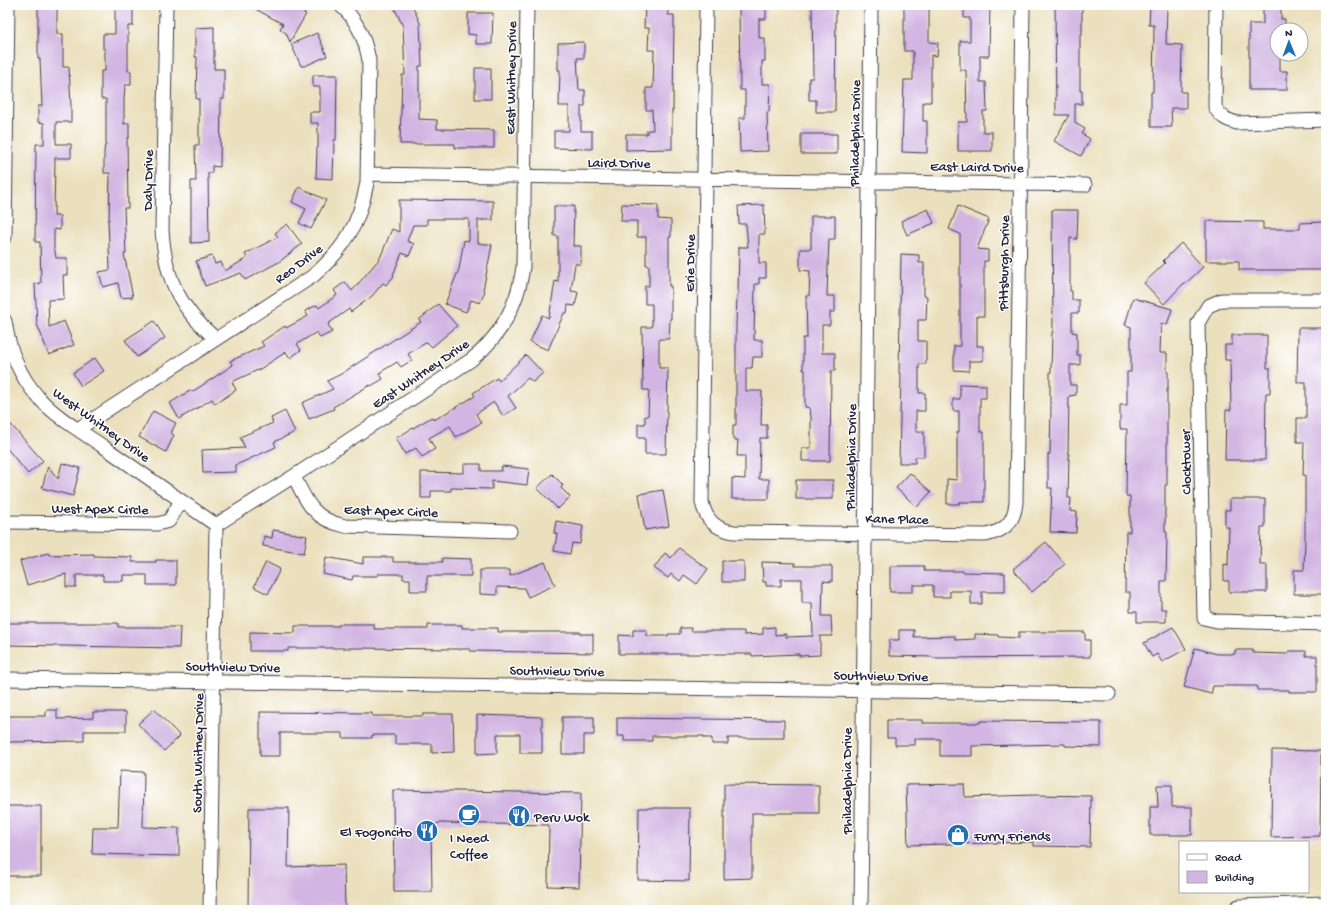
<svg xmlns="http://www.w3.org/2000/svg" width="1331" height="915" viewBox="0 0 1331 915" font-family="'Gochi Hand',sans-serif">
	<rect width="100%" height="100%" fill="#fff"/>
	<filter id="ink" filterUnits="userSpaceOnUse"><feTurbulence type="fractalNoise" baseFrequency=".025" numOctaves="2"/><feDisplacementMap in="SourceGraphic" scale="8" xChannelSelector="R" yChannelSelector="G"/><feConvolveMatrix kernelMatrix="1 2 1 2 8 2 1 2 1" color-interpolation-filters="sRGB"/></filter>
	<filter id="wash" filterUnits="userSpaceOnUse"><feTurbulence type="fractalNoise" baseFrequency=".012" numOctaves="4" result="noise"/><feDisplacementMap in="SourceGraphic" scale="16" xChannelSelector="R" yChannelSelector="G"/><feGaussianBlur stdDeviation="0.9" result="paint"/><feColorMatrix in="noise" values="0 0 0 0 0 0 0 0 0 0 0 0 0 0 0 0 0 1.4 0 .05"/><feComposite in="paint" operator="in"/></filter>
	<g filter="url(#wash)">
		<rect width="100%" height="100%" fill="#ebe0bd"/>
		<g id="blocks">
			<path fill="#d2b5e2" d="M38,5H57V34H63V67H69L71,106V122H56V144H71V158H55L54,216H60V230L54,229V251H55L56,258H67V275H63L64,299L48,300L49,327L64,321L74,345L49,355L37,324L35,284L41,283L40,242H35L36,144H44V123L38,122V106H42L40,59H38Z
				M115,5H133V26H128V71H131V85H125L124,99V124L129,123V138H127L128,208H124L126,254H124L133,297L121,298L118,283L103,287L99,272L110,270L108,220H109L110,173H104V152L105,145H106V99H101V71H105V49H103V34H115Z
				M248,5H288L306,14L290,42L286,33L280,29L283,24Z
				M393,5H412L420,23L422,66H419V119L437,120V129L494,130V148H455V144H400L402,75H405L403,26Z
				M645,5H668V15H674L673,110H672V149L626,150V134H647V130H653L652,110H646V88H653L654,50H648L649,28H644Z
				M739,5H766V19H759V38H765V61H762V84H770L769,112H767L768,151L740,152L739,118H745V90H740Z
				M812,5H836L835,112H816V100H809V78H813Z
				M904,5H929V42L938,43L937,56L931,55V102H923V121H927V153L902,152L904,80H913V51H904Z
				M964,5H990L989,56H980V82H986L987,111H983V132H992V151H958V122H967L966,70H960V41H970V18H964Z
				M1055,5H1082V34H1080V91H1082V104H1075V123L1085,129L1082,134L1090,139L1081,156L1054,141L1069,115H1056Z
				M1150,5H1167L1166,44L1182,45L1181,92H1186V108H1171L1172,127H1151V92H1153L1154,25H1149Z
				M1281,5V19H1285V30H1277V56H1280V71H1287V90H1249V24H1263V6Z
				M468,13H493L492,44H476V35L468,34Z
				M214,27V69H224V99H221L220,167L212,166V173H208L209,242L191,243V181H196L195,145H199V99H196L197,57H195V28Z
				M317,33L327,56L305,66H301L291,44Z
				M584,42V58H577L579,90H585V106H581V131H592V149L554,148V131H569V106H559L560,70H558V43Z
				M475,68H491V99H475Z
				M313,75H337L336,140H334L333,179L316,178L317,148H318V123H310V112H320V87H313Z
				M801,134H837V154H801Z
				M299,187L326,200L311,229L299,223L306,209L292,202Z
				M399,200L493,201V220H478V243L492,245L483,290L485,291L480,303L471,300L466,312L445,304L459,269L464,240L469,241V219H427V225H413L407,241L414,244L409,256L402,253L393,275L394,276L386,285L383,283L372,296L351,312L349,309L328,324L332,332L320,338L317,332L297,344L301,350L290,358L286,352L260,369L232,382L236,390L215,404L212,399L179,419L170,403L191,390L192,392L233,365L230,361L264,346L261,342L285,326L286,328L308,316L305,311L317,305L319,308L337,295L334,290L345,282L352,291L380,258L392,229L399,232Z
				M622,204L658,205V219L671,220V237H669V286H671V319H670L669,339H659V368H668L666,454H645V438H638V424H645V416H648L649,390H643L642,327H652V304H645V286H649V265H646V237H637V221H621Z
				M764,205L765,234H759V263H766V278H759V284H755L754,340H762V357H753L752,368H746V391H762L761,425H767V438H760L759,479H769V499H732V478L745,479V456H737L738,440H733V425H736V326L737,295H738L739,247H748L746,224H739L738,206Z
				M554,206H574L573,246H581V264H575L571,291L578,292L575,306L568,305L567,313H564L548,350L530,342L542,315L549,318L555,281L558,282V236H554Z
				M958,206L989,219L977,249L988,250V261H984V316H977V346H983V361H969V371L954,370V346H960V234L949,229Z
				M928,209L934,223L907,235L901,221Z
				M1052,210H1078L1077,239L1070,238V291H1072V300H1079V313H1072V332L1077,333V355H1080V365H1070V385H1076V395L1069,396L1068,454H1069L1068,498H1071L1070,511L1077,512L1076,533L1050,532L1052,488H1048V454H1050L1051,406H1050V372H1051L1052,332H1053Z
				M811,216H835V239H829L827,296H835V312H830V325H822V353H835V371H831L830,461H802V448H811V417L810,408L805,407V370H803V338H807L806,296H809L810,271L800,270V249H811Z
				M1206,221L1263,222V229H1300V223L1324,222V270H1239V261H1206Z
				M287,224L302,244L279,262L245,280L241,273L205,286L196,261L212,256L215,264L221,262L225,271L247,258L245,254L278,237L275,233Z
				M1181,243L1203,267L1185,284L1184,283L1164,304L1144,283L1165,263L1163,261Z
				M901,254L919,255V263H924V296H927L926,320H918V341H926V364H919V393H925V411H916V432H924V457H915V463H899L901,374H899Z
				M1133,298L1172,309L1167,325L1161,324L1160,353H1167V372H1168V389H1167V485H1165V532H1167L1166,581H1161V609H1166V622H1137V612H1130V592H1125L1126,532H1130V496H1126L1127,429H1120V405H1127V372H1131V327L1125,325Z
				M438,304L457,326L432,347L427,342L408,354L412,360L401,367L397,362L379,373L383,379L371,386L370,385L333,407L334,409L309,419L302,403L333,389L327,381L341,374L421,322L419,320Z
				M154,321L165,338L137,357L125,340Z
				M1298,328H1326V594H1294V570H1304L1305,539V475H1303L1304,442H1297V418H1306V382H1297Z
				M1232,335H1267V368H1270V393H1266L1265,460H1225L1226,410H1231L1230,360H1225V345H1232Z
				M526,355L543,373L533,382L528,378L508,396L516,408L503,416L494,402L476,414L481,423L456,437L450,426L429,438L435,449L422,457L416,448L405,454L396,438L432,417L434,420L475,396L473,393L497,378L499,381Z
				M95,358L104,371L81,386L73,373Z
				M960,384L986,385V398H980V432H984V502H959V504H947V479L957,480V432H959V411H953V399H960Z
				M153,411L176,423L171,433L174,435L166,452L139,437Z
				M285,411L295,432L274,442L276,447L236,465V472L203,473L202,450L245,448L240,437L273,423L271,418Z
				M5,418L43,461L28,474L5,446Z
				M62,463L80,468L73,496L42,488L48,466L58,479Z
				M464,464H481V471H501L502,466L529,469L527,485L492,481V489L451,488V491H431V498H421V472L464,473Z
				M910,473L931,492L917,507L896,488Z
				M552,474L563,485L561,488L570,497L558,509L537,488Z
				M796,480H833V499H796Z
				M663,490L669,526L645,530L639,494Z
				M1230,499H1265V527H1261L1260,565H1267V592H1229V581H1224V564L1228,565L1229,527H1225V510H1230Z
				M556,521L583,526L580,544L572,543L570,554L554,551L557,534L554,533Z
				M273,530L307,536L304,553L263,546L264,536L272,538Z
				M1046,542L1065,564L1032,592L1013,569Z
				M679,548L708,569L697,584L684,575L680,581L671,574L668,578L654,568L665,553L671,558Z
				M48,553L49,555L94,554V556L132,557V562H156V560H176V585H147V575H123V581H103V575H76V587H66V574L27,585L20,561Z
				M326,557L363,564V557H393V562H442V558L471,559V576H427V591H410V579H403V574H378V576H353L352,580L323,574Z
				M722,561H744V582H722Z
				M266,562L280,569L268,594L254,587Z
				M545,562L555,585L528,597L524,588L497,587V595L480,594V570H510V576Z
				M762,562L795,563V566H832V582L823,581L822,616H831L832,636H820V655L799,656V654L752,656V654H619V635L633,636V630H647V636H668V634H680V628H691V631H744V635L763,634V628L775,627V635L786,634V637L813,636L812,603H802V579H781V586H766V582H763Z
				M890,566H924V571H963V572L1005,573V592H982V604H971V591H950V597H933V585H913V592H890Z
				M6,623H118V627H180L179,648L6,645Z
				M339,624H374V629H428V625H462V628H498V632H580V634H593V653L470,651V649H453L355,648H288V651H250V632L295,633V626H339Z
				M1173,627L1186,649L1162,662L1157,654L1152,657L1144,643Z
				M899,630H914V637L955,636V640L975,639V634L998,635V637L1019,638V632H1085V640H1090V657L933,658V657L889,656V640H899Z
				M1195,648L1217,654H1235V650H1253V653L1289,654V651H1306V656H1317V692H1289V690H1257V686H1213L1211,694L1184,687Z
				M154,709L180,736L164,751L138,724Z
				M46,710H57V719L93,718V712H126V731H84V741L5,742V716H46Z
				M260,712L372,713V716H423V714H453L454,752L432,753V744H395V735H372V738H343V733H280V756H260Z
				M477,715L542,717V753H520V734H497V753L477,754Z
				M562,717H594V735H584V754H562Z
				M617,718L784,720V738H728V744H712V738H704V736H652V741H624V736H617Z
				M887,720H922V723H980V721L1101,722V747L1065,746V744L972,746V756H940V739H915V745H895V738H887Z
				M1272,750L1321,751L1320,836L1271,837Z
				M120,771L144,772L143,827L179,828V856L92,854L93,827H118Z
				M724,784L819,785V813H752V878L724,879Z
				M964,784L965,797L1035,795L1091,796L1090,847L1034,846V842L908,845L906,785Z
				M1157,785H1172V807H1192V835H1150V807H1158Z
				M393,790L581,793L579,887L548,886L549,825L438,823L431,829L432,892H394Z
				M5,806H41V876H5Z
				M249,808H289L288,867L344,865L345,909H248Z
				M639,808H690L689,881L638,880Z"/>
		</g>
	</g>
	<g filter="url(#ink)">
		<use href="#blocks" fill-opacity="0" stroke="#403e4e" stroke-width="1"/>
		<g fill="none" stroke-linecap="round" stroke-linejoin="round">
			<g stroke="#403e4e" stroke-width="15">
				<path id="minor" d="M166,5L162,230C165,278 179,308 216,339
					M706,5L704,174L706,179L702,502C706,520 715,529 734,532L986,535C1005,531 1014,522 1016,503L1023,5
					M1216,5L1215,107C1220,117 1227,120 1237,123L1326,120
					M368,174L1085,185
					M5,237L8,5
					M1326,300H1222L1208,306L1198,323L1204,618L1217,621L1326,624
					M5,321C9,350 19,376 39,398C57,418 82,432 104,447C141,473 179,499 216,525
					M78,429L313,276C345,248 359,225 367,183L369,60C365,39 357,19 340,5
					M294,476C306,502 314,520 345,526L510,531
					M6,522L157,524L169,521L181,501
					M216,525L294,476L471,360C501,336 518,304 523,267L527,5
					M5,679L1109,694
					M210,910L216,525
					M861,910L871,5"/>
			</g>
			<g stroke="#403e4e" stroke-width="23">
				<path id="primary" d="M1240,910L1326,907"/>
			</g>
			<use href="#minor" stroke="#fff" stroke-width="13"/>
			<use href="#primary" stroke="#fff" stroke-width="21"/>
		</g>
	</g>
	<defs>
		<g id="cafe-disc" transform="scale(1.15)"><circle r="9.5" fill="#1f6fb2" stroke="#fff"/><path d="M-5.5-4.5H6V0H3Q3 3.5 0 3.5H-2.5Q-5.5 3.5-5.5 0ZM3-3.2v2h1.7v-2ZM-6 4.5H4V6H-6Z" fill="#fff"/></g>
		<g id="restaurant-disc" transform="scale(1.15)"><circle r="9.5" fill="#1f6fb2" stroke="#fff"/><path d="M-5-6h1v4h1v-4h1v4h1v-4h1v5L-1.5 .5V6h-2V.5L-5-1ZM5-6V6H3V1.5H1.5Q1.5-4 5-6Z" fill="#fff"/></g>
		<g id="shop-disc" transform="scale(1.15)"><circle r="9.5" fill="#1f6fb2" stroke="#fff"/><path d="M-5-2.5h2.3a2.7 3.5 0 0 1 5.4 0H5L5.5 6h-11ZM-1.5-2.5h3a1.5 2.3 0 0 0-3 0Z" fill="#fff"/></g>
	</defs>
	<g fill-rule="evenodd">
		<use href="#cafe-disc" x="469" y="815"/>
		<use href="#restaurant-disc" x="519" y="816"/>
		<use href="#restaurant-disc" x="427" y="831"/>
		<use href="#shop-disc" x="958" y="835"/>
	</g>
	<g text-anchor="middle" stroke-width="3" stroke-linejoin="round" paint-order="stroke">
		<g font-size="14" fill="#22223b" stroke="#fff">
			<text transform="translate(510 78) rotate(-89)" y="5">East Whitney Drive</text>
			<text transform="translate(854 133) rotate(-89)" y="5">Philadelphia Drive</text>
			<text transform="translate(619 162) rotate(1)" y="5">Laird Drive</text>
			<text transform="translate(977 166) rotate(1)" y="5">East Laird Drive</text>
			<text transform="translate(147 180) rotate(-89)" y="5">Daly Drive</text>
			<text transform="translate(298 263) rotate(-37)" y="5">Reo Drive</text>
			<text transform="translate(689 263) rotate(-89)" y="5">Erie Drive</text>
			<text transform="translate(1003 263) rotate(-89)" y="5">Pittsburgh Drive</text>
			<text transform="translate(420 373) rotate(-34)" y="5">East Whitney Drive</text>
			<text transform="translate(102 424) rotate(36)" y="5">West Whitney Drive</text>
			<text transform="translate(850 457) rotate(-89)" y="5">Philadelphia Drive</text>
			<text transform="translate(1185 462) rotate(-91)" y="5">Clocktower</text>
			<text transform="translate(100 508) rotate(1)" y="5">West Apex Circle</text>
			<text transform="translate(391 510) rotate(2)" y="5">East Apex Circle</text>
			<text transform="translate(897 518) rotate(1)" y="5">Kane Place</text>
			<text transform="translate(233 666) rotate(1)" y="5">Southview Drive</text>
			<text transform="translate(557 670) rotate(1)" y="5">Southview Drive</text>
			<text transform="translate(881 675) rotate(1)" y="5">Southview Drive</text>
			<text transform="translate(197 753) rotate(-89)" y="5">South Whitney Drive</text>
			<text transform="translate(846 781) rotate(-90)" y="5">Philadelphia Drive</text>
		</g>
		<g font-size="14" fill="#22223b" stroke="#fff" text-anchor="start">
			<text x="534" y="821">Peru Wok</text>
			<text x="412" y="836" text-anchor="end">El Fogoncito</text>
			<text x="974" y="840">Furry Friends</text>
			<text x="469" y="842" text-anchor="middle">I Need<tspan x="469" dy="16">Coffee</tspan></text>
		</g>
	</g>
	<rect width="1331" height="915" fill="none" stroke="#fff" stroke-width="20"/>
	<rect x="1179" y="841" width="130" height="52" fill="#ffffff" stroke="#a7a7b1"/>
	<rect x="1187" y="854" width="20" height="6" fill="#ffffff" stroke="#a7a7b1"/>
	<text x="1215" y="861" font-size="12" fill="#22223b">Road</text>
	<rect x="1187" y="871" width="20" height="12" fill="#d2b5e2" stroke="#a7a7b1"/>
	<text x="1215" y="881" font-size="12" fill="#22223b">Building</text>
	<g transform="translate(1289 42) rotate(359)"><circle r="19" fill="#ffffff" stroke="#a7a7b1"/>
	<path d="M0-3L7 15L0 10L-7 15Z" fill="#1f6fb2"/>
	<text y="-6" font-size="11" font-weight="bold" text-anchor="middle" fill="#22223b">N</text>
	</g>
</svg>
